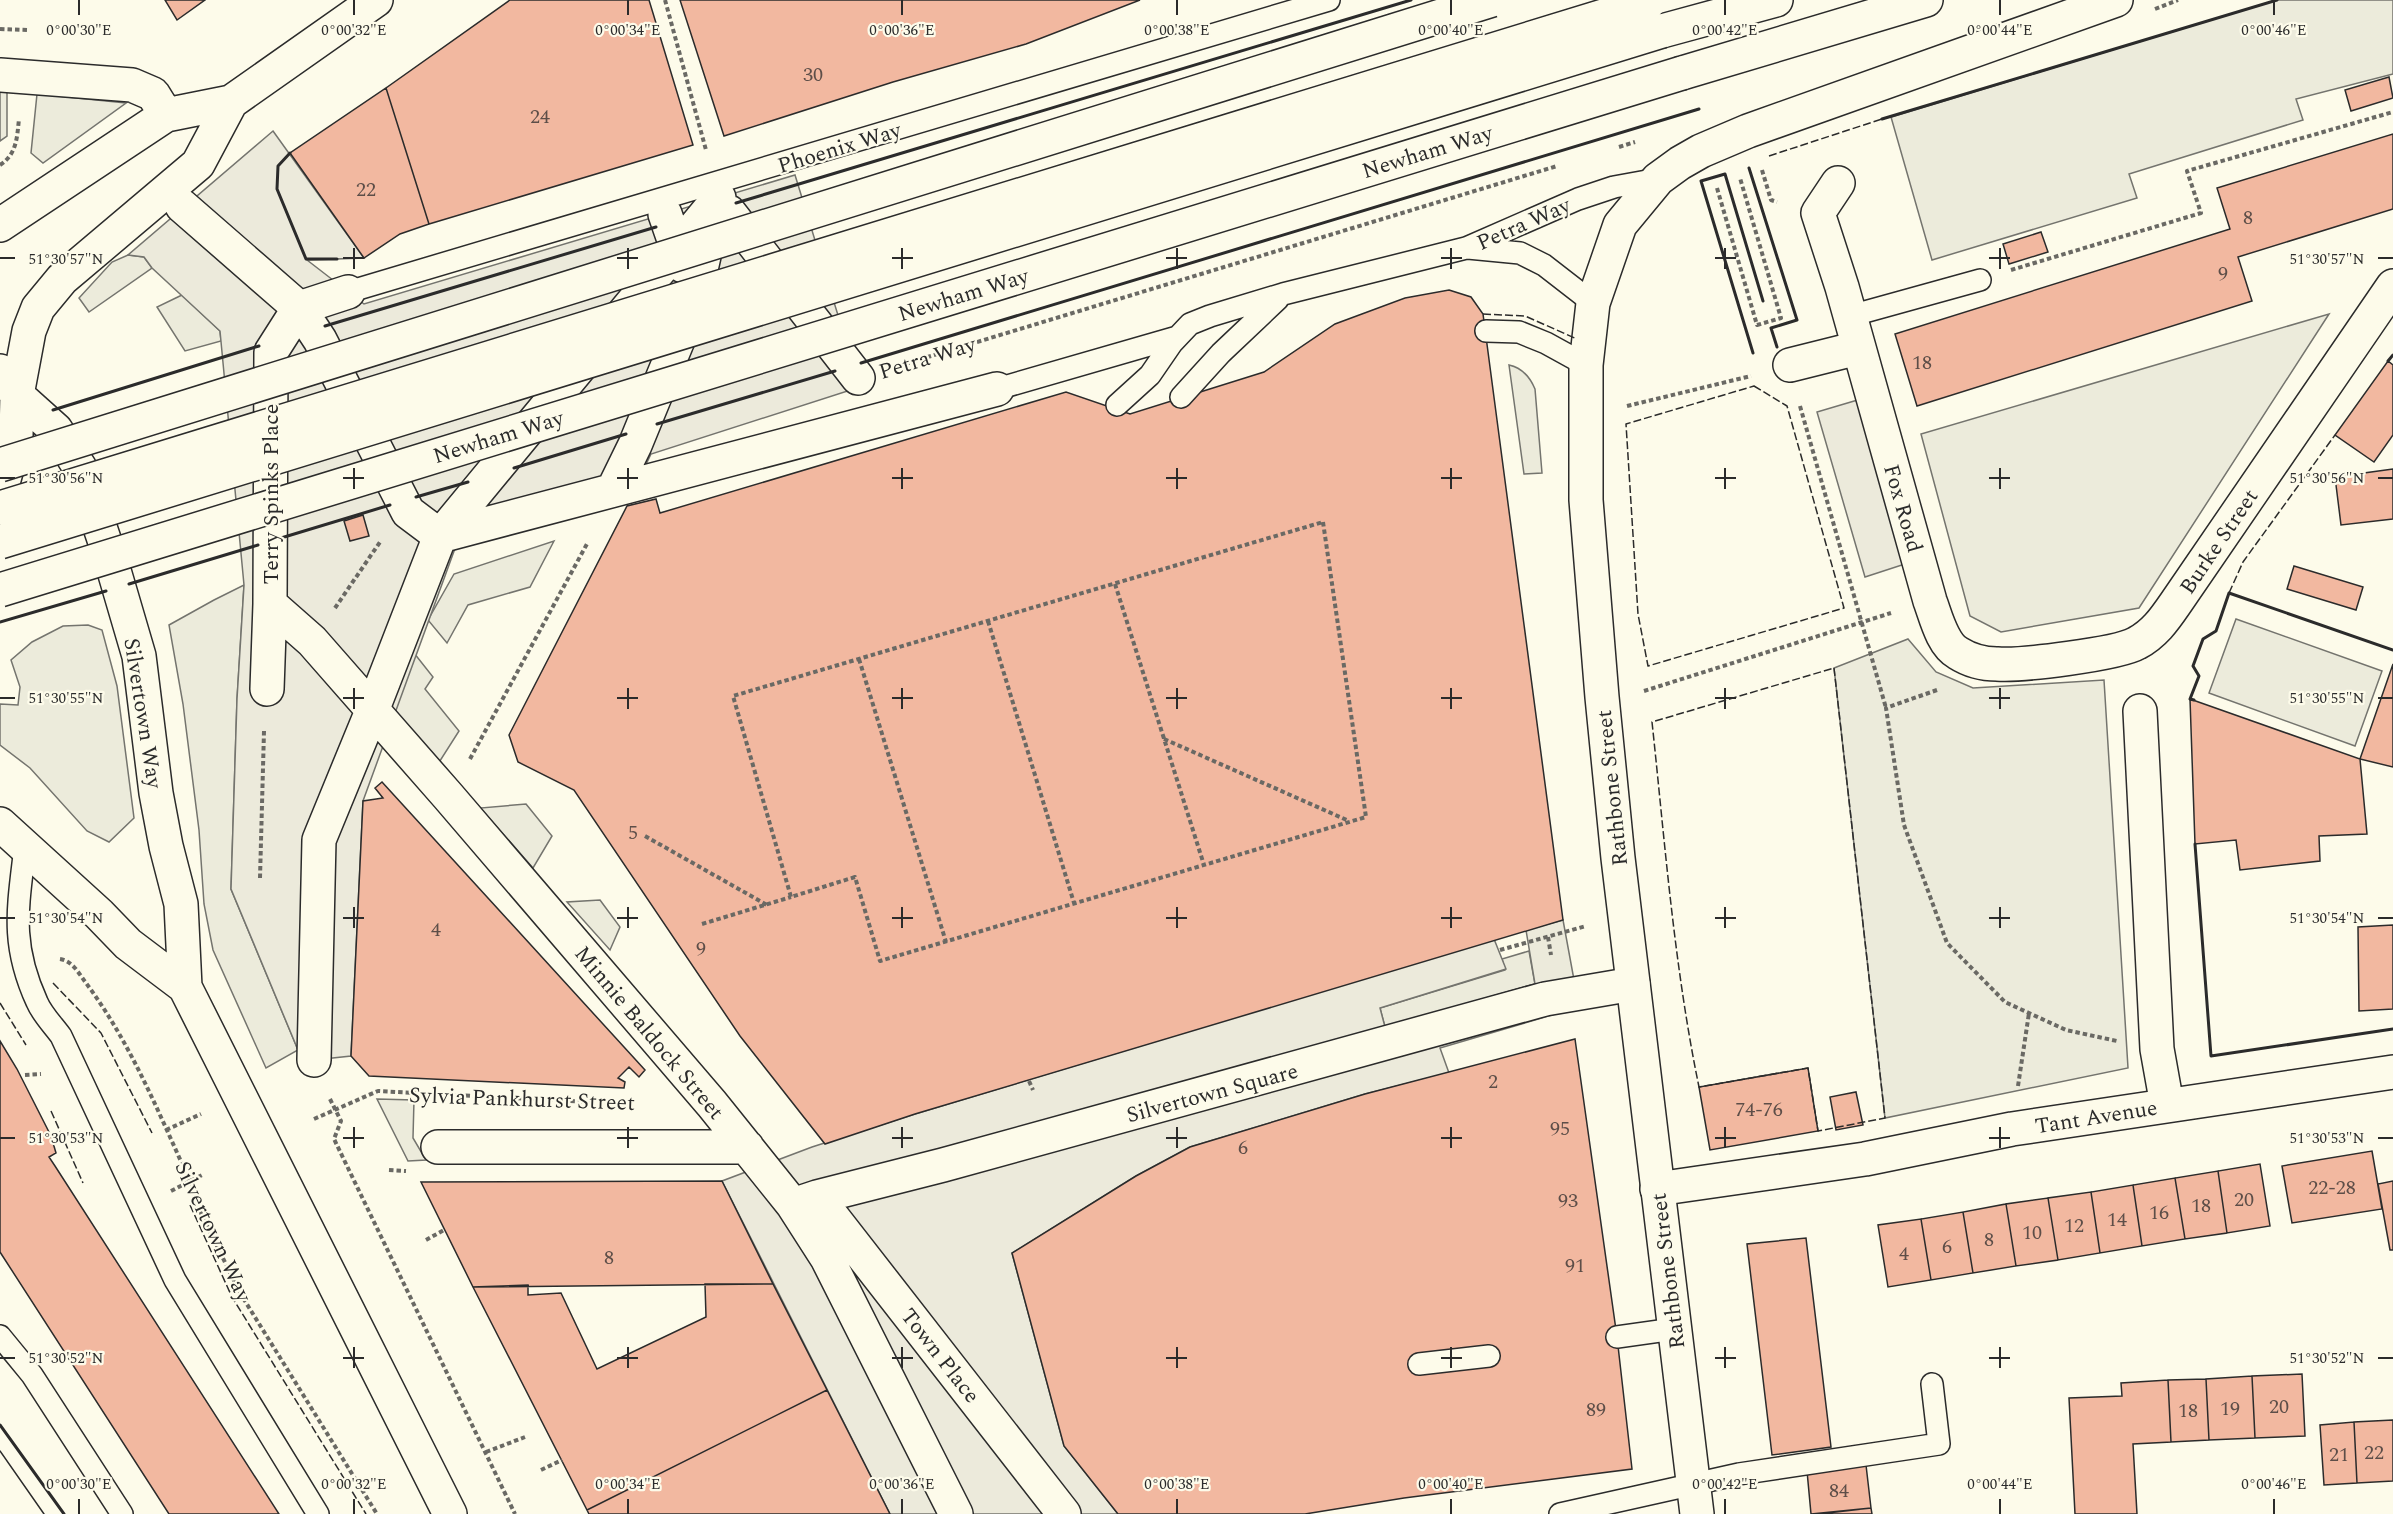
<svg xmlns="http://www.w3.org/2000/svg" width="2393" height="1514" viewBox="0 0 2393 1514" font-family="Spectral,serif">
	<rect width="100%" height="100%" fill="#fdfbea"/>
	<path fill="#ecebdb" stroke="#74746e" stroke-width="1.5" d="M2277,0H2393V74L2296,99L2303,120L2129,174L2137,198L1932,260L1891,117Z
		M0,90H7V136L0,141Z
		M37,94L126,103L43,163L31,153Z
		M128,255L144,257L152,268L89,312L79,298L112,262Z
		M182,295L220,331L221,341L185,351L157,307Z
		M2329,314L2139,608L2001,632L1970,616L1921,434Z
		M1509,365C1523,368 1530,377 1535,389L1542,473L1524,474Z
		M554,541L530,587L468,605L447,643L428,620L454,574Z
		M244,585L237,699L231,889L298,1050L266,1068L213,950L204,904L199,830L183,704L169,625L214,600Z
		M2236,619L2382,671L2355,746L2209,693Z
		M88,625L102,630L117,686L134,818L109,842L87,831L30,768L0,745V704L18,705L20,687L11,660L32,642L63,626Z
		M1908,639L1936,672L1973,688L2104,680L2128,1068L1885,1118L1834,668Z
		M414,653L433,677L425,689L459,731L438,764L382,703Z
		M526,804L552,836L533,868L480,808Z
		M600,900L620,927L610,950L567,902Z
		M1529,951L1535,984L1385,1027L1380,1008L1505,970L1502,959Z
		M377,1099L414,1100L413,1138L426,1160L408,1161Z"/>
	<path fill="#eceadb" stroke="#74746e" stroke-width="1.5" d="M273,131L364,258L307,260L364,304L795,175L860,387L651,454L630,498L457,543L363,801L351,1056L314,1060L298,1050L231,889L237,699L244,585L220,331L152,268L144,257L128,255Z
		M1861,399L1908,563L1865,577L1817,412Z
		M1563,920L1579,1007L1440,1048L1449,1073L1365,1094L1190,1147L1136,1176L1012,1253L1064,1446L1118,1514H890L722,1181L812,1147L915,1114L1494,939L1506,969L1380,1008L1385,1027L1535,984L1526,930Z"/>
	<path fill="#f2b8a0" stroke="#2b2b2b" stroke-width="1.5" d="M165,0H205L177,20Z
		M510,0H649L693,145L429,224L386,88Z
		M680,0H1140L1026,44L893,82L724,136Z
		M2389,77L2393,98L2351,111L2345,90Z
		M386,88L429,224L400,234L364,258L290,153Z
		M2393,134V209L2238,257L2252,301L1917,406L1895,334L2230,229L2217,188Z
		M2041,232L2048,252L2009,264L2003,244Z
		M1449,290L1471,297L1483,314L1563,920L915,1114L825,1144L740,1036L574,790L518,762L509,735L627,506L656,499L660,513L1066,392L1130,414L1264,372L1335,324L1405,298Z
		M2388,361L2393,365V435L2374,462L2335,435Z
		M2393,469V519L2341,525L2335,477Z
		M363,515L369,536L350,541L344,521Z
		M2294,566L2363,587L2356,610L2287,589Z
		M2393,664V767L2360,759Z
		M2190,699L2360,759L2367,834L2319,836L2320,861L2240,870L2236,840L2195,844Z
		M382,782L645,1070L639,1077L629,1067L618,1078L625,1082L624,1088L369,1076L351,1056L363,801L383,798L375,788Z
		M2393,925V1009L2359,1011L2358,927Z
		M1575,1039L1617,1337L1632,1469L1404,1498L1305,1514H1118L1064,1446L1012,1253L1136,1176L1190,1147L1365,1094Z
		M0,1041L17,1069L51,1136L56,1153L49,1157L55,1166L279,1514H169L0,1252Z
		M1808,1068L1818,1131L1710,1150L1699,1087Z
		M1856,1092L1863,1125L1836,1130L1830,1097Z
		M2372,1151L2382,1209L2292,1223L2282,1166Z
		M2260,1164L2270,1226L2227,1233L2218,1171Z
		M2218,1171L2227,1233L2185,1239L2175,1178Z
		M2175,1178L2185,1239L2142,1246L2133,1185Z
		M722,1181L773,1284L473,1287L421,1182Z
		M2393,1181V1250H2390L2378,1184Z
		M2133,1185L2142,1246L2100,1253L2091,1192Z
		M2091,1192L2100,1253L2058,1260L2048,1198Z
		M2048,1198L2058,1260L2016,1266L2006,1204Z
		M2006,1204L2016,1266L1973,1273L1963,1212Z
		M1963,1212L1973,1273L1931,1280L1921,1219Z
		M1921,1219L1931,1280L1888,1287L1878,1225Z
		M1806,1238L1831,1447L1772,1455L1747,1244Z
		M705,1284H773L827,1390L587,1510L473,1287L528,1285V1295L561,1293L597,1369L706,1317Z
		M2302,1374L2305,1436L2255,1438L2252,1376Z
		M2252,1376L2255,1438L2209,1440L2206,1379Z
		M2206,1379L2209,1440L2171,1442L2168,1380Z
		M2168,1380L2171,1442L2133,1444L2137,1514H2075L2069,1398L2122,1396L2121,1383Z
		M827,1390L890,1514H589L587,1510Z
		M2393,1420V1481L2357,1483L2354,1422Z
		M2354,1422L2357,1483L2324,1485L2320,1425Z
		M1866,1465L1871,1508L1811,1514L1807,1471Z
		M1871,1508L1872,1514H1819Z"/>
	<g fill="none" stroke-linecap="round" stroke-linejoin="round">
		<g stroke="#2b2b2b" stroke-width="24">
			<path id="lane" d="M1468,248L1520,253L1544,265L1593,303
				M348,292L1329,0
				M1850,316L1980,280
				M1486,331L1519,332L1546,343L1586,365
				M997,389L1177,337
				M1181,397L1221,353L1278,299
				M1117,405L1150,375L1172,343L1190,324L1210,316L1283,294L1466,248L1578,199L1614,187L1658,179
				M25,847C18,908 10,943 37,1002C42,1014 53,1025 61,1036L175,1280L318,1514
				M0,1336L32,1375L122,1514
				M1617,1337L1674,1329
				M1419,1364L1489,1356
				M1560,1514L1739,1474L1939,1444L1932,1384"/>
		</g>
		<g stroke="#2b2b2b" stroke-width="36">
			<path id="street" d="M1838,183L1818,213L1842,287L1930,601C1936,617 1942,644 1958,653C1969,660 1984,664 1997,664C2020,666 2118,654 2137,643C2154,634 2164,620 2175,604L2393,286
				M182,206L299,308L320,340L408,512L440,536L719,198
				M729,212L858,378
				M665,214L683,266
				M299,308L348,292
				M1790,365L1858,348
				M613,490L635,445L694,301L712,220
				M270,604L312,641L448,796L712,1104L793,1205L827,1258L956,1514
				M267,689L270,604L271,352L299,308
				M2140,711L2157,1049L2167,1105
				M314,1060L319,840L372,711L440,536L997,389
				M438,1147H747
				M1657,1189L1865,1159L2012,1129L2393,1072
				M817,1197L1064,1514
				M793,1205L817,1197L943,1165L1545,999L1633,984"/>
		</g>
		<g stroke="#2b2b2b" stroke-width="36">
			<path id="secondary" d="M1697,1514L1618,858L1602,697L1586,500V365L1593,303L1620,225L1658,179L1680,163L1701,151L1748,131L2116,0"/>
		</g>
		<g stroke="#2b2b2b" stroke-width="36">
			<path id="primary" d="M0,75L132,85L153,94L166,115
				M0,225L166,115L231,102
				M0,371L17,395L56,430L80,468L110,557L139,656L156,793L166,846L181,904L185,987L450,1514
				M0,494L16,435L17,395L29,331L38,308L62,279L198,164L231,102L376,0
				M0,824L99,914L128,944L185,987"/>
		</g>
		<g stroke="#2b2b2b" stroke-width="36">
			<path id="highway" d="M1662,31L1776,0
				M1682,73L1926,0"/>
		</g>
		<path stroke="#6a6964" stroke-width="4" stroke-dasharray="4.5 3" stroke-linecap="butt" d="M665,0L706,150
			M2155,9L2178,0
			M0,29L27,30
			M1619,147L1635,142
			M0,165C17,154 17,137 19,119
			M1762,170L1771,200L1777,202
			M1717,188L1757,325L1781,318L1740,178
			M2011,270L2201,213L2187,171L2393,112
			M898,366L1557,166
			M1627,406L1751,376
			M1800,406L1886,708
			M1323,522L1366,817L880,961L855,877L791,897L733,696Z
			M1115,584L1204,865
			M335,608L380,542
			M988,621L1074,903
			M859,659L946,942
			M1937,690L1886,708L1904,825L1947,943L2005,1002L2066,1030L2117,1041
			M1644,691L1891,613
			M1164,739L1349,821
			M470,759L588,542
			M645,836L767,905
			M260,878L264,731
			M702,924L791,897
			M1548,937L1551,955
			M1500,950L1586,926
			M60,959C73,961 79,974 86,983C133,1046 161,1119 194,1190L195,1201L240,1293L377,1514
			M25,1075L41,1074
			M1029,1081L1033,1090
			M2018,1086L2029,1013
			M330,1099L341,1121L334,1139L515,1514
			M314,1119L378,1091L591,1102
			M166,1130L201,1114
			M389,1170L406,1171
			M171,1191L204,1174
			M426,1240L444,1230
			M486,1452L525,1437
			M541,1470L562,1460"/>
		<use href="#lane" stroke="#fdfbea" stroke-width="21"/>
		<use href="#street" stroke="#fdfbea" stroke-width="33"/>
		<use href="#secondary" stroke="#fdfbea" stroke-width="33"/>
		<use href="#primary" stroke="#fdfbea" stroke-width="33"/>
		<use href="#highway" stroke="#fdfbea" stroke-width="33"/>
		<path stroke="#2b2b2b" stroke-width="1.5" d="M0,1451L44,1514"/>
		<g stroke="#2b2b2b" stroke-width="36" stroke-linecap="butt">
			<path id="highway-bridge" d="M0,465L1492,0
				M0,508L1649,2
				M0,542L1662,31
				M0,590L1682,73"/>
		</g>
		<use href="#highway-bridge" stroke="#fdfbea" stroke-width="33"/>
		<path stroke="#2b2b2b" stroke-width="1.5" stroke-dasharray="8 3" stroke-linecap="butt" d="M1769,156L1882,119
			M1483,314L1525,316L1577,339
			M1754,386L1787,406L1844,608L1648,666L1638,614L1626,424Z
			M2229,593L2243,562L2335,435
			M1834,668L1885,1118L1818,1131L1808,1068L1699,1087C1674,966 1665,843 1652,722Z
			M53,983L101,1033L152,1133
			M0,1003L26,1045
			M51,1111L83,1183
			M190,1205L232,1297L366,1514"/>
		<path stroke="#2b2b2b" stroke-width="3" d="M1882,119L2277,0
			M290,153L278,166L277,189L306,259H337
			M1749,168L1797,320L1771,328L1777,347
			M736,203L1411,0
			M325,326L656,227
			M1753,353L1701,181L1725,174L1763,301
			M2388,361L2393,355
			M861,363L1699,109
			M53,410L259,346
			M657,424L835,371
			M514,468L626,434
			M416,497L468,482
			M281,538L390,505
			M129,584L258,545
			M0,622L106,591
			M2194,700L2190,699L2199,676L2193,666L2203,639L2216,631L2229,593L2393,650
			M2195,844L2211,1056L2393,1029
			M0,1425L64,1514"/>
	</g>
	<path fill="none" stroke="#2b2b2b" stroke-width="2" d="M79,0V15M354,0V15M628,0V15M902,0V15M1177,0V15M1451,0V15M1725,0V15M2000,0V15M2274,0V15M354,248V269M628,248V269M902,248V269M1177,248V269M1451,248V269M1725,248V269M2000,248V269M0,258H15M343,258H364M617,258H638M892,258H913M1166,258H1187M1441,258H1462M1715,258H1736M1989,258H2010M2378,258H2393M354,468V489M628,468V489M902,468V489M1177,468V489M1451,468V489M1725,468V489M2000,468V489M0,478H15M343,478H364M617,478H638M892,478H913M1166,478H1187M1441,478H1462M1715,478H1736M1989,478H2010M2378,478H2393M354,688V709M628,688V709M902,688V709M1177,688V709M1451,688V709M1725,688V709M2000,688V709M0,698H15M343,698H364M617,698H638M892,698H913M1166,698H1187M1441,698H1462M1715,698H1736M1989,698H2010M2378,698H2393M354,907V928M628,907V928M902,907V928M1177,907V928M1451,907V928M1725,907V928M2000,907V928M0,918H15M343,918H364M617,918H638M892,918H913M1166,918H1187M1441,918H1462M1715,918H1736M1989,918H2010M2378,918H2393M354,1127V1148M628,1127V1148M902,1127V1148M1177,1127V1148M1451,1127V1148M1725,1127V1148M2000,1127V1148M0,1138H15M343,1138H364M617,1138H638M892,1138H913M1166,1138H1187M1441,1138H1462M1715,1138H1736M1989,1138H2010M2378,1138H2393M354,1347V1368M628,1347V1368M902,1347V1368M1177,1347V1368M1451,1347V1368M1725,1347V1368M2000,1347V1368M0,1358H15M343,1358H364M617,1358H638M892,1358H913M1166,1358H1187M1441,1358H1462M1715,1358H1736M1989,1358H2010M2378,1358H2393M79,1499V1514M354,1499V1514M628,1499V1514M902,1499V1514M1177,1499V1514M1451,1499V1514M1725,1499V1514M2000,1499V1514M2274,1499V1514"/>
	<g text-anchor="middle" stroke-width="4.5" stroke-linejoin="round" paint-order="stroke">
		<g font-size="20" fill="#5d4e48">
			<text x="813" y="81">30</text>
			<text x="540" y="123">24</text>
			<text x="366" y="196">22</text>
			<text x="2248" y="224">8</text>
			<text x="2223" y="280">9</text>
			<text x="1922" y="369">18</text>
			<text x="633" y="839">5</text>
			<text x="436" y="936">4</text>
			<text x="701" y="955">9</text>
			<text x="1493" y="1088">2</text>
			<text x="1759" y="1116">74-76</text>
			<text x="1560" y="1135">95</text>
			<text x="1243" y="1154">6</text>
			<text x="2332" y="1194">22-28</text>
			<text x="2244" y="1206">20</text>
			<text x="1568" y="1207">93</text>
			<text x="2201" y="1212">18</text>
			<text x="2159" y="1219">16</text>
			<text x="2117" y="1226">14</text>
			<text x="2074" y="1232">12</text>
			<text x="2032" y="1239">10</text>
			<text x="1989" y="1246">8</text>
			<text x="1947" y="1253">6</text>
			<text x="1904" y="1260">4</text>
			<text x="609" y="1264">8</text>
			<text x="1575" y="1272">91</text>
			<text x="2279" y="1413">20</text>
			<text x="2230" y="1415">19</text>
			<text x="1596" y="1416">89</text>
			<text x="2188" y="1417">18</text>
			<text x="2374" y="1459">22</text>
			<text x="2339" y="1461">21</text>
			<text x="1839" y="1497">84</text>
		</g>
		<g font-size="22" fill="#2b2b2b" stroke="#fdfbea">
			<text transform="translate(839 147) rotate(-17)" y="8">Phoenix Way</text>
			<text transform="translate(1427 151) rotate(-17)" y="8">Newham Way</text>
			<text transform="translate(1523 223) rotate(-24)" y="8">Petra Way</text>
			<text transform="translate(963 294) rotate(-17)" y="8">Newham Way</text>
			<text transform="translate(927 357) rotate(-17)" y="8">Petra Way</text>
			<text transform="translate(498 436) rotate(-17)" y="8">Newham Way</text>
			<text transform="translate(270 494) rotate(-90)" y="8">Terry Spinks Place</text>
			<text transform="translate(1904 508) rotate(74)" y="8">Fox Road</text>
			<text transform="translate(2218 541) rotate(-56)" y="8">Burke Street</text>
			<text transform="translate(144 713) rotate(81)" y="8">Silvertown Way</text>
			<text transform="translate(1611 788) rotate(-96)" y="8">Rathbone Street</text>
			<text transform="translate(650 1032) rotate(50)" y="8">Minnie Baldock Street</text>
			<text transform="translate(1212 1092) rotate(-15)" y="8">Silvertown Square</text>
			<text transform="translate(522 1098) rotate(2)" y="8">Sylvia Pankhurst Street</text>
			<text transform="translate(2096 1116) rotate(-9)" y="8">Tant Avenue</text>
			<text transform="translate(214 1231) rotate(65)" y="8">Silvertown Way</text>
			<text transform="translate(1667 1271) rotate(-97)" y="8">Rathbone Street</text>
			<text transform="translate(941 1355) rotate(52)" y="8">Town Place</text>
		</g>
	</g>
	<g font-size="15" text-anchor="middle" fill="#2b2b2b" stroke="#fdfbea" stroke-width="4.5" stroke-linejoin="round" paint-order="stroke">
		<text x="79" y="35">0°00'30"E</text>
		<text x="354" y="35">0°00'32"E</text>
		<text x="628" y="35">0°00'34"E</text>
		<text x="902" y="35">0°00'36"E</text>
		<text x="1177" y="35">0°00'38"E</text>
		<text x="1451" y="35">0°00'40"E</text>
		<text x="1725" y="35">0°00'42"E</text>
		<text x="2000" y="35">0°00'44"E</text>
		<text x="2274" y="35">0°00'46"E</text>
		<text x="66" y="264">51°30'57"N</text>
		<text x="2327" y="264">51°30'57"N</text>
		<text x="66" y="483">51°30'56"N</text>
		<text x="2327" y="483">51°30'56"N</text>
		<text x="66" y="703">51°30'55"N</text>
		<text x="2327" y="703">51°30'55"N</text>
		<text x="66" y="923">51°30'54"N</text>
		<text x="2327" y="923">51°30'54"N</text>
		<text x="66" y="1143">51°30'53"N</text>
		<text x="2327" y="1143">51°30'53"N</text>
		<text x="66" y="1363">51°30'52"N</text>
		<text x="2327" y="1363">51°30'52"N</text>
		<text x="79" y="1489">0°00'30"E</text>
		<text x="354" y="1489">0°00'32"E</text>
		<text x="628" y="1489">0°00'34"E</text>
		<text x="902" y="1489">0°00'36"E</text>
		<text x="1177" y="1489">0°00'38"E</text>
		<text x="1451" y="1489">0°00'40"E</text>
		<text x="1725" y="1489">0°00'42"E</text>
		<text x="2000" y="1489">0°00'44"E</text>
		<text x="2274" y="1489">0°00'46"E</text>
	</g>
</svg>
